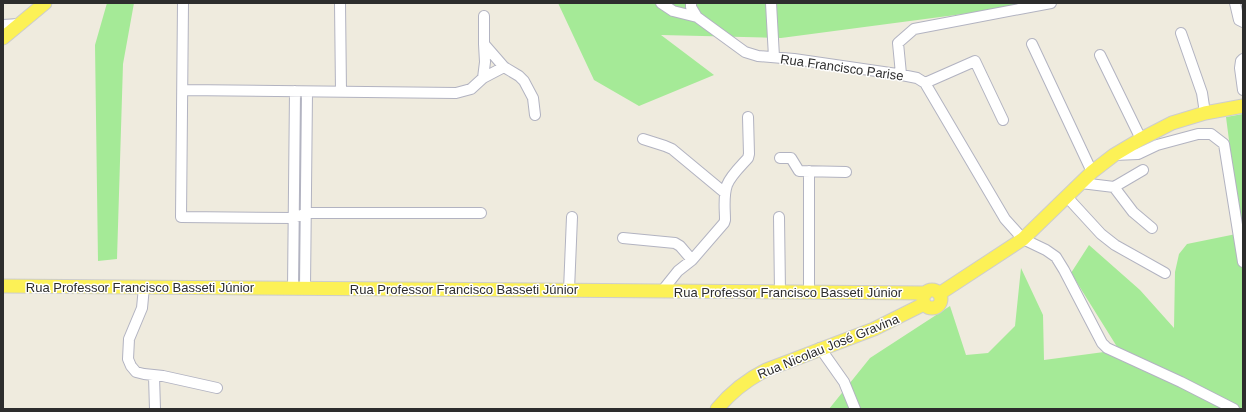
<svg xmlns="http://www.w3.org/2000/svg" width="1246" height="412" viewBox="0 0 1246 412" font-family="Arial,sans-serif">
	<rect width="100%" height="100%" fill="#efebde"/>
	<path fill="#a5ea97" d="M107,3H134L123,64L117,259L98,261L95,45Z
		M558,3H1026L1024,6L781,38L661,35L714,75L639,106L594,80Z
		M1243,114V409H829L870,358L950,306L966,355L988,353L1015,326L1021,268L1043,315L1044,360L1119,350L1071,273L1089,245L1140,290L1174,328L1175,272L1179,254L1187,244L1241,233L1226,117Z"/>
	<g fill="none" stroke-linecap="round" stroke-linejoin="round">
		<g stroke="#b2b3c1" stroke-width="12">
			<path id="minor" d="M183,3L181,217L294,218L306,213H481
				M340,3L341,92
				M661,3L673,11L697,17
				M691,3V7L697,17L745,52L758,56L794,59L897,74L917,78L925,83L1005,219L1023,239L1046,250L1056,257L1064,270L1102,343L1107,348L1181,382L1234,409
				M771,3L774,57
				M1235,3L1239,20L1243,22
				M484,16V44L504,67L519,76L524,81L533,98L535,115
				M3,25L19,24
				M1181,33L1202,93L1205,113
				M1032,44L1092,172
				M1100,55L1141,139
				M1243,59L1241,61L1240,68L1243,90
				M901,74L898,43L914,29L1051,3
				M483,78L485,62L484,44
				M925,83L975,61L1003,120
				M183,90L456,93L471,89L483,78L504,67
				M643,139L665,146L672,149L725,193
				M1114,155L1138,154L1157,145L1198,134H1211L1224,144L1243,262
				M780,158H791L799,171L846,172
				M1143,170L1114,187L1133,212L1152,228
				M809,171V292
				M1081,183L1114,187
				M1067,197L1101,234L1115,245L1165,273
				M779,217L780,292
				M623,238L675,243L680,246L692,260
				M144,287L142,308L129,339L128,359L131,366L136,372L144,374L163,376L217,388
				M293,288L295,91
				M305,288L307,92
				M569,290L572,217
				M662,291L678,271L692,260L724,223L725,220C725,209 723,196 727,185C731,175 741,166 748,158L749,154L748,117
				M820,348L844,382L855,409
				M154,376L155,409"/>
		</g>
		<g stroke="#cdcdcd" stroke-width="15">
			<path id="major" d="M3,38L45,3
				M3,286L926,293
				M923 299a9 9 0 1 1 18 0a9 9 0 1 1-18 0Z
				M939,294L1023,239L1092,172L1114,155L1141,139L1172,123L1205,113L1243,106
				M717,409C731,392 746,380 766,370L874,329L924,304"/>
		</g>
		<use href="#minor" stroke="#fff" stroke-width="10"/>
		<use href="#major" stroke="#fcf156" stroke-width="13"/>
	</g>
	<g text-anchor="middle" stroke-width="3" stroke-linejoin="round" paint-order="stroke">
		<g font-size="13" fill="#2d2d2d" stroke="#fff">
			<text transform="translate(842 67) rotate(8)" y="5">Rua Francisco Parise</text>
			<text x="140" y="292">Rua Professor Francisco Basseti Júnior</text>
			<text x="464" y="294">Rua Professor Francisco Basseti Júnior</text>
			<text x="788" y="297">Rua Professor Francisco Basseti Júnior</text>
			<text transform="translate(828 346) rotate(-22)" y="5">Rua Nicolau José Gravina</text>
		</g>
	</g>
	<rect width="1246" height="412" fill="none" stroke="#2d2d2d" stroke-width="8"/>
</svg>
